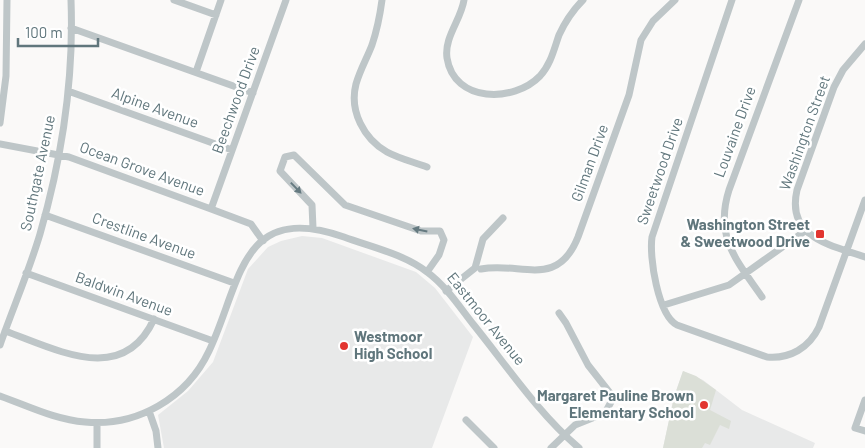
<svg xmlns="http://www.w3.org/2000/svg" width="865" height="448" viewBox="0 0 865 448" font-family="Barlow,sans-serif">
	<rect width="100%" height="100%" fill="#faf9f8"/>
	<path fill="#e8e9e9" d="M302,236L322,238L416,272L435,288L473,337L432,448H164L158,415L188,391L213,362L248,269L268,247L281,241Z
		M683,371L703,380L742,410L815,443L813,448H663L674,397Z"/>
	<path fill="#dbdfd7" d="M683,371L696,376L716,390L710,410L731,421L729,429L720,425L710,445L705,443L702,448H663L674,397Z"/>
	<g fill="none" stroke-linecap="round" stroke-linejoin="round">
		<path stroke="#bec6c8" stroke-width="7" d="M174,0L216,15
			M382,0C380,15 377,30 372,45C367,58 360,70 356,84C349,111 364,139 387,152C400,159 414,162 427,167
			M464,0C461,20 444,37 447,58C454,103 514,103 540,76C551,64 554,49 559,35C565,22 573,10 583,0
			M732,0L652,237C649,257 658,315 677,325L767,357C790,359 809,348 819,327L865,200
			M71,28L253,93
			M865,44L843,70L834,87L797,190C786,238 831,245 865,257
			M196,72L221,0
			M68,91L232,150
			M0,123L6,76L7,0
			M0,144L69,157L211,209L251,224L263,241
			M211,209L286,0
			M45,215L234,283
			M313,228L312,205L280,171L285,157L294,155L345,205L421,231H440L444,240L439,255L427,272
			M481,269C520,261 557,290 578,237L629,95L641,40L653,21L675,0
			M26,273L213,341
			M446,291L475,268L483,239L503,218
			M762,297C737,261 714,237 729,190L799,0
			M664,305L729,285L805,231
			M5,331C56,349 123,387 154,319
			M0,345C13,308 29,271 40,234C62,158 74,79 71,0
			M0,396C28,406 56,420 85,422C137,427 187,398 209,351C241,284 240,200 344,237C371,247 404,254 427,272C445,285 459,306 473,324C507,366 538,413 579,448
			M865,400L855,428L865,431
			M149,411L156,431L158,448
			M466,420L494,448
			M97,448V423
			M551,448L575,425L605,413L611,402L610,393L588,365L566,323L559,313"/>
	</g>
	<defs><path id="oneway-solid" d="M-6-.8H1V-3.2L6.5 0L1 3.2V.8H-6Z" transform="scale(1.25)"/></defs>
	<g fill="#657a80">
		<use href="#oneway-solid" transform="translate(296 188) rotate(46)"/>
		<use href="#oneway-solid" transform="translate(420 230) rotate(-168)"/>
	</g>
	<g fill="#e23530" stroke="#fff" stroke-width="2">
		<rect x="815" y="229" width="10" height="10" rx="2.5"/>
		<circle cx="344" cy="346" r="5"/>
		<circle cx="704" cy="405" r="5"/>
	</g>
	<g text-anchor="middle" stroke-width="5" stroke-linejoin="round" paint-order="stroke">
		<g font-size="15" fill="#60767c" stroke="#fff">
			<text transform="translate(236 100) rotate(-70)" y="5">Beechwood Drive</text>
			<text transform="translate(155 108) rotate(20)" y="5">Alpine Avenue</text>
			<text transform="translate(735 132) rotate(-70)" y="5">Louvaine Drive</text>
			<text transform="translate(805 133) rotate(-70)" y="5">Washington Street</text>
			<text transform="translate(590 163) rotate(-70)" y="5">Gilman Drive</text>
			<text transform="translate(142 169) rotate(20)" y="5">Ocean Grove Avenue</text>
			<text transform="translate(660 171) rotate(-71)" y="5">Sweetwood Drive</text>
			<text transform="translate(38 173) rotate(-78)" y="5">Southgate Avenue</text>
			<text transform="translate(144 236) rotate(20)" y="5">Crestline Avenue</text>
			<text transform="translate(124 294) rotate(20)" y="5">Baldwin Avenue</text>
			<text transform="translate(486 319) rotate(51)" y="5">Eastmoor Avenue</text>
		</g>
		<g font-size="15" font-weight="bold" fill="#60767c" stroke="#fff" text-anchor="end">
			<text x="810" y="230">Washington Street<tspan x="810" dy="17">&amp; Sweetwood Drive</tspan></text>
			<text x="354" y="342" text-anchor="start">Westmoor<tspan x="354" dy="17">High School</tspan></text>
			<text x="694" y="401">Margaret Pauline Brown<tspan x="694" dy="17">Elementary School</tspan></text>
		</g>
	</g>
	<path d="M18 38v8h80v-8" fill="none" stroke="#60767c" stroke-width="2.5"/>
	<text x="25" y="38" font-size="15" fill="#60767c" stroke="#ffffff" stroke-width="4" paint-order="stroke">100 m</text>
</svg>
